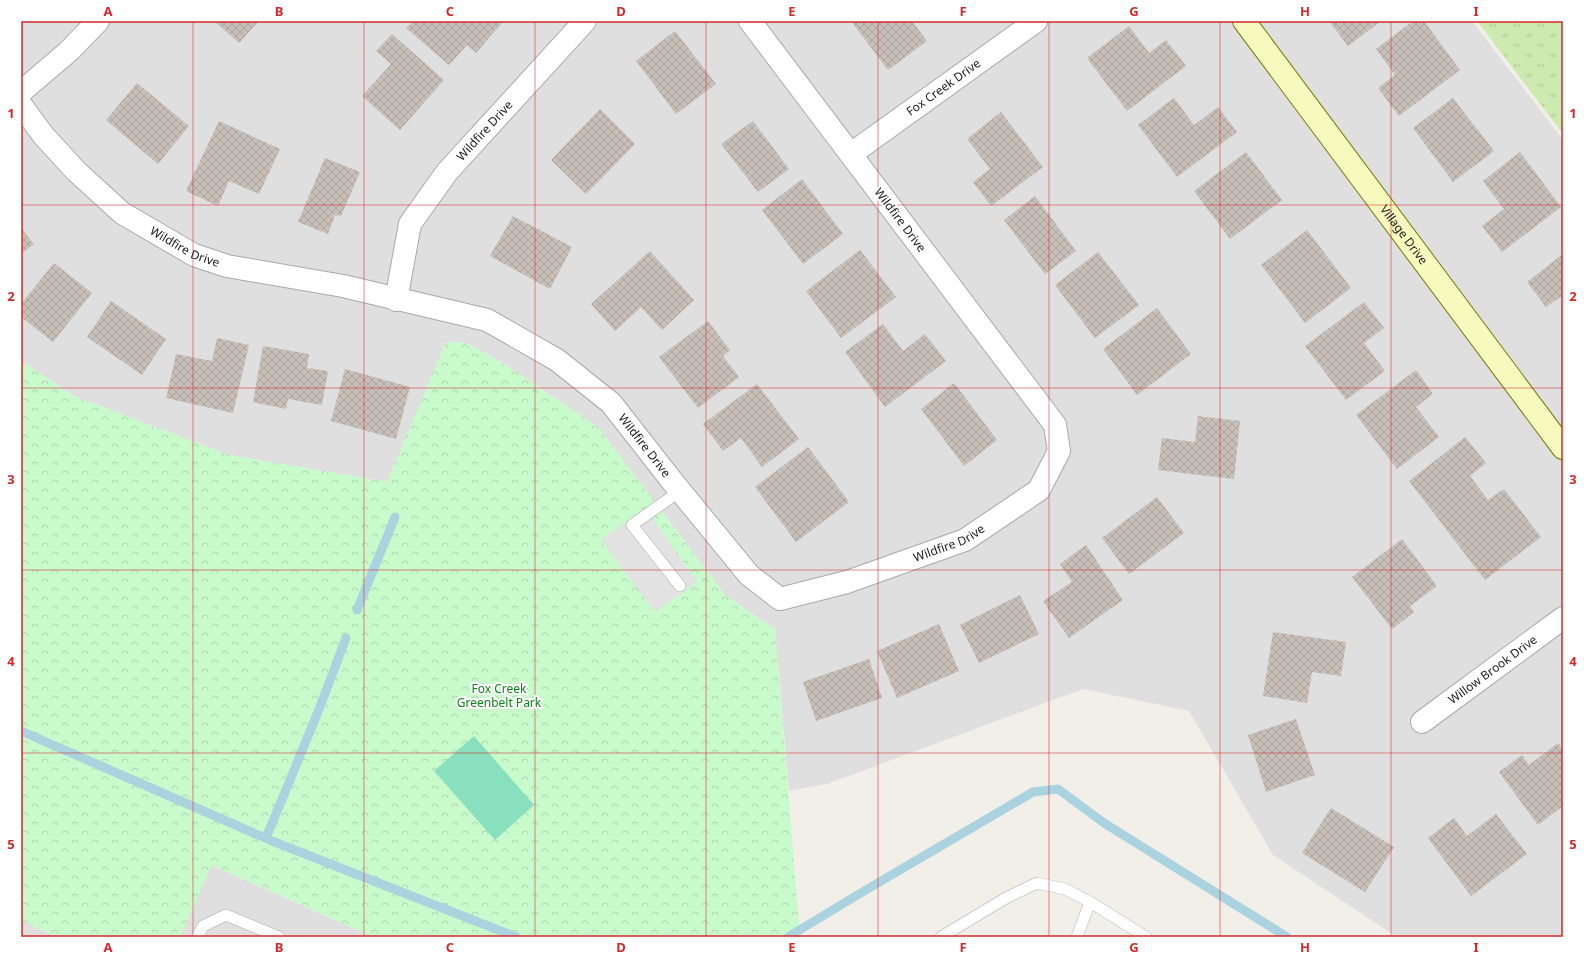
<svg xmlns="http://www.w3.org/2000/svg" width="1584" height="958" viewBox="0 0 1584 958" font-family="'Noto Sans',sans-serif">
	<defs>
		<pattern id="grass-tufts" width="24" height="20" patternUnits="userSpaceOnUse"><rect width="24" height="20" fill="#cdebb0"/><path d="M3 7l-1-3M5 7V3M7 7l1-3M15 17l-1-3M17 17v-4M19 17l1-3" fill="none" stroke="#b0c997"/></pattern>
		<pattern id="park-crowns" width="20" height="18" patternUnits="userSpaceOnUse"><rect width="20" height="18" fill="#c8facc"/><path d="M2 6a3 3 0 1 1 6 0M12 15a3 3 0 1 1 6 0" fill="none" stroke="#acd6af"/></pattern>
		<pattern id="building-cross-hatch" width="8" height="8" patternUnits="userSpaceOnUse"><rect width="8" height="8" fill="#c7bfb8"/><path d="M0 0l8 8M0 8l8-8" fill="none" stroke="#aba49e"/></pattern>
	</defs>
	<rect width="100%" height="100%" fill="#f2efe9"/>
	<path fill="#e0dfdf" d="M21,21H1472L1563,140V937H1397L1273,855L1189,711L1083,689L827,784L789,791L775,629L726,596L598,427L501,362L467,343L446,342L388,482L229,455L74,396L21,361Z
		M211,865L373,937H180Z
		M21,920L56,937H21Z"/>
	<path fill="url(#grass-tufts)" d="M1477,21H1563V134Z"/>
	<path fill="url(#park-crowns)" d="M446,342L467,343L501,362L598,427L726,596L775,629L800,937H373L212,865L180,937H56L21,920V361L74,396L229,455L387,482Z"/>
	<path fill="#88e0be" d="M474,736L534,805L495,840L434,771Z"/>
	<path fill="#e2e2e2" d="M645,508L697,582L655,612L601,540Z"/>
	<g fill="none" stroke-linecap="round" stroke-linejoin="round">
		<path stroke="#aad3df" stroke-width="9" d="M357,610L395,517
			M21,731L272,841L516,937
			M266,838L318,712L346,638
			M788,937L859,894L1033,792L1058,789L1104,823L1287,937"/>
	</g>
	<path fill="url(#building-cross-hatch)" d="M214,21H259L239,43Z
		M413,21H500L502,23L476,53L467,45L449,65L406,28Z
		M851,21H912L927,41L888,70Z
		M1329,21H1381L1348,46Z
		M1413,21H1424L1460,70L1399,116L1378,88L1395,75L1376,49Z
		M1129,26L1149,53L1166,40L1186,66L1127,111L1087,58Z
		M675,31L716,84L676,114L636,61Z
		M392,34L444,80L400,130L362,96L391,64L376,51Z
		M137,83L189,126L158,164L106,120Z
		M1174,98L1194,125L1218,107L1237,132L1177,177L1138,125Z
		M1453,98L1494,151L1453,182L1413,128Z
		M600,109L635,144L586,194L551,160Z
		M1001,112L1043,167L991,206L973,182L990,169L967,139Z
		M219,121L280,149L259,194L229,181L218,206L186,191Z
		M753,121L789,169L758,192L721,144Z
		M1246,152L1282,200L1230,239L1194,191Z
		M1520,152L1561,207L1502,252L1482,226L1504,209L1483,181Z
		M325,158L360,172L341,216L335,215L328,234L298,222Z
		M802,179L843,234L803,264L762,210Z
		M1035,196L1076,251L1045,274L1004,220Z
		M513,216L572,247L550,289L490,256Z
		M21,228L34,244L21,254Z
		M1307,230L1351,288L1305,323L1261,265Z
		M860,250L896,297L841,338L806,291Z
		M650,251L694,300L662,330L641,307L615,331L591,304Z
		M1098,252L1139,305L1095,338L1055,285Z
		M1563,254V295L1546,307L1527,282Z
		M54,263L92,293L53,342L21,317V304Z
		M111,301L166,339L142,375L87,337Z
		M1364,302L1384,328L1364,343L1385,371L1346,400L1305,346Z
		M1157,308L1191,354L1137,395L1103,349Z
		M708,321L730,350L723,356L739,377L698,408L659,357Z
		M883,324L903,351L925,334L946,361L885,407L845,352Z
		M217,338L249,345L233,413L166,398L176,354L212,361Z
		M263,346L309,354L307,368L328,371L322,405L288,399L286,409L253,402Z
		M345,369L410,387L396,439L331,421Z
		M1416,370L1433,394L1416,407L1439,437L1397,469L1356,415Z
		M954,383L997,440L964,466L921,409Z
		M757,384L799,439L762,467L741,438L723,451L703,424Z
		M1198,416L1240,421L1234,479L1158,470L1162,438L1195,442Z
		M1465,437L1486,463L1470,476L1488,500L1504,489L1541,537L1485,580L1409,481Z
		M808,447L849,502L796,542L755,487Z
		M1157,497L1184,533L1129,574L1102,538Z
		M1402,539L1437,586L1410,606L1414,612L1392,629L1352,577Z
		M1086,545L1123,600L1069,638L1043,601L1072,582L1060,564Z
		M1020,595L1039,634L979,663L960,625Z
		M939,624L959,671L897,698L877,651Z
		M1273,632L1346,642L1341,676L1312,672L1307,703L1263,696Z
		M869,659L882,698L816,721L803,682Z
		M1296,719L1315,775L1266,792L1248,735Z
		M1558,743L1563,750V806L1538,825L1499,772L1522,755L1529,765Z
		M1331,808L1394,847L1365,892L1302,853Z
		M1496,814L1527,854L1471,896L1428,838L1454,818L1467,836Z"/>
	<g fill="none" stroke-linecap="round" stroke-linejoin="round">
		<g stroke="#a9a9a9" stroke-width="12">
			<path id="lane" d="M680,586L632,525L680,491
				M197,937L203,926L226,915L279,937
				M941,937L1006,898L1037,883L1065,889L1090,902L1146,937
				M1077,937L1090,902"/>
		</g>
		<g stroke="#a9a9a9" stroke-width="24">
			<g id="street">
				<path d="M21,92L69,51L98,21"/>
				<path id="s1" d="M21,105L43,135L76,171L122,213L194,255L227,266L343,286L487,320L557,360L611,403L672,481L749,575L780,599L847,582L965,540L1039,490L1059,451L1055,425L750,21"/>
				<path id="s2" d="M851,154L1036,21"/>
				<path id="s3" d="M396,300L410,224L447,172L585,21"/>
				<path id="s4" d="M1422,722L1563,618"/>
			</g>
		</g>
		<g stroke="#707d05" stroke-width="24">
			<g id="secondary">
				<path id="s5" d="M1244,21L1563,448"/>
			</g>
		</g>
		<use href="#lane" stroke="#fff" stroke-width="11"/>
		<use href="#street" stroke="#fff" stroke-width="22"/>
		<use href="#secondary" stroke="#f7fabf" stroke-width="22"/>
	</g>
	<path fill="none" stroke="#d62828" stroke-width="1" stroke-opacity="0.55" d="M193,21V937M364,21V937M535,21V937M706,21V937M878,21V937M1049,21V937M1220,21V937M1391,21V937M21,205H1563M21,388H1563M21,570H1563M21,753H1563"/>
	<g text-anchor="middle" stroke-width="4" stroke-linejoin="round" paint-order="stroke">
		<g font-size="12" fill="#222" stroke="#fff">
			<text dy="4" stroke="none"><textPath href="#s2" startOffset="114">Fox Creek Drive</textPath></text>
			<text dy="4" stroke="none"><textPath href="#s3" startOffset="197">Wildfire Drive</textPath></text>
			<text transform="translate(900 220) rotate(53)" y="4">Wildfire Drive</text>
			<text dy="4" stroke="none"><textPath href="#s5" startOffset="267">Village Drive</textPath></text>
			<text dy="4" stroke="none"><textPath href="#s1" startOffset="220">Wildfire Drive</textPath></text>
			<text dy="4" stroke="none"><textPath href="#s1" startOffset="736">Wildfire Drive</textPath></text>
			<text dy="4" stroke="none"><textPath href="#s1" startOffset="1120">Wildfire Drive</textPath></text>
			<text dy="4" stroke="none"><textPath href="#s4" startOffset="88">Willow Brook Drive</textPath></text>
		</g>
		<g font-size="12" fill="#0c8416" stroke="#fff">
			<text x="499" y="693">Fox Creek<tspan x="499" dy="14">Greenbelt Park</tspan></text>
		</g>
	</g>
	<rect width="1584" height="958" fill="none" stroke="#ffffff" stroke-width="44"/>
	<rect x="22" y="22" width="1540" height="914" fill="none" stroke="#d62828" stroke-width="1.5"/>
	<g font-size="13" text-anchor="middle" font-weight="bold" fill="#d62828">
		<text x="108" y="16">A</text>
		<text x="279" y="16">B</text>
		<text x="450" y="16">C</text>
		<text x="621" y="16">D</text>
		<text x="792" y="16">E</text>
		<text x="963" y="16">F</text>
		<text x="1134" y="16">G</text>
		<text x="1305" y="16">H</text>
		<text x="1476" y="16">I</text>
		<text x="11" y="118">1</text>
		<text x="1573" y="118">1</text>
		<text x="11" y="301">2</text>
		<text x="1573" y="301">2</text>
		<text x="11" y="484">3</text>
		<text x="1573" y="484">3</text>
		<text x="11" y="666">4</text>
		<text x="1573" y="666">4</text>
		<text x="11" y="849">5</text>
		<text x="1573" y="849">5</text>
		<text x="108" y="952">A</text>
		<text x="279" y="952">B</text>
		<text x="450" y="952">C</text>
		<text x="621" y="952">D</text>
		<text x="792" y="952">E</text>
		<text x="963" y="952">F</text>
		<text x="1134" y="952">G</text>
		<text x="1305" y="952">H</text>
		<text x="1476" y="952">I</text>
	</g>
</svg>
